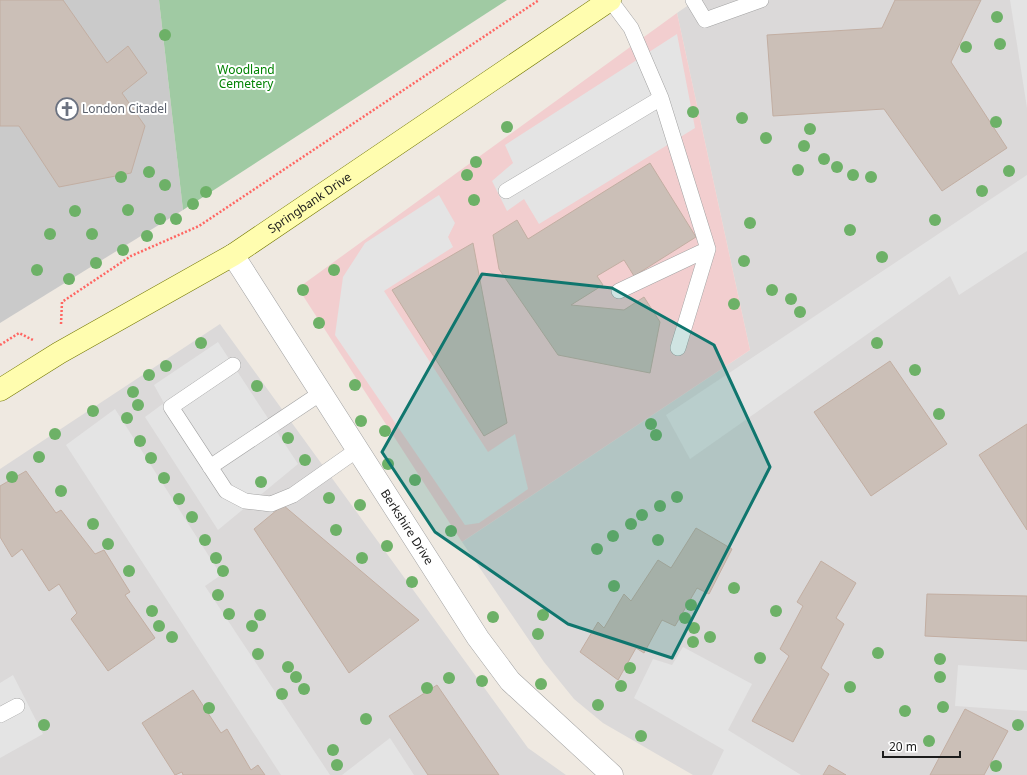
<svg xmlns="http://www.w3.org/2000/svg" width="1027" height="775" viewBox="0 0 1027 775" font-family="'Noto Sans',sans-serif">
	<rect width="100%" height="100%" fill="#efe9e1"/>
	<path fill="#dbd9d9" d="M696,0H1027V775H693L603,723L574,699L544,662L462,542L750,350L677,13Z
		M220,324L528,748L566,775H0V469Z"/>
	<path fill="#f2cecf" d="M677,13L750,350L462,542L298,288Z"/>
	<path fill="#cacaca" d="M0,0H159L183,210L0,323Z"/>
	<path fill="#a0caa3" d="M159,0H507L183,210Z"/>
	<path fill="#e4e4e4" d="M1010,0H1027V108Z
		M677,34L695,128L539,224L524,199L507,211L492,181L513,163L505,145Z
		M1027,175V251L959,295L950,276L690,459L666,415Z
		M439,195L455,223L448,237L453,247L384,291L488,452L515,434L528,489L479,523L465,525L335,335L343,277L365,243Z
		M218,342L298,464L218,530L145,417L164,403L154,385Z
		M115,409L221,575L205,586L330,775H281L66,445Z
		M683,647L752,684L728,730L801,775H712L724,750L634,698L653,659L672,665Z
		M958,665L1027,670V711L955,706Z
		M13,675L43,734L0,758V683Z
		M390,738L414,775H342Z"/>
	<path fill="#cbbfb7" stroke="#c2aea2" d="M0,0H63L107,63L128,46L147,73L122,93L145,126L131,173L59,187L19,126H0Z
		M895,0H981L951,62L1007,148L942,191L884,109L773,116L767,35L882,28Z
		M650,163L696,237L634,276L624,260L597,276L603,285L571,305L624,310L644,297L660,322L650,373L558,355L499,269L493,235L517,220L528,239Z
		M473,243L507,423L484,436L392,290Z
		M890,361L947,444L871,496L814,412Z
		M1027,424V530L979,455Z
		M26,471L56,513L61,510L95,554L104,550L130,592L125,595L155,638L108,671L71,619L77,613L59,584L49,591L22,549L12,557L0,537V486Z
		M283,505L419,620L349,673L254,529Z
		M696,528L732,549L709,594L697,588L675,626L662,620L644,653L636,648L618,680L580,652L598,622L604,628L624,594L631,601L658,560L671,568Z
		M821,561L856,583L836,618L844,624L821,668L829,674L793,742L752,721L789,656L780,649L803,606L797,602Z
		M927,594L1027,596V641L925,636Z
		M437,685L499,775H428L389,716Z
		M193,690L221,733L227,729L251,770L258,765L265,775H183L182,772L175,775L142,723Z
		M965,709L1008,731L984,775H930Z
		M829,765L846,775H823Z"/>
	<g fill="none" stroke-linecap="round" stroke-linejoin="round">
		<g stroke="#a3a3a3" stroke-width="16">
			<path id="service" d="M693,0L705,20L761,0
				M661,98L708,249L678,348
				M506,191L661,98L631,28L610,0
				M619,291L708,249
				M233,365L171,407L226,491L245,501L271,504L293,495L357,450
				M210,467L321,393
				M0,715L17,706"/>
		</g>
		<g stroke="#a3a3a3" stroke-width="23">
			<g id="tertiary">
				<path id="s1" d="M233,255L478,638L510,681L612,775"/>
			</g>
		</g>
		<g stroke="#737700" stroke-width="23">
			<g id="secondary">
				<path id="s2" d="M0,390L59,353L233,255L610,0"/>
			</g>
		</g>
		<path stroke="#ff6662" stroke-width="2.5" stroke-dasharray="2 2" stroke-linecap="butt" d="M61,324L62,302L131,256L199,226L539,0
			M0,345L19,333L33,340"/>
		<use href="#service" stroke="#fff" stroke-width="15"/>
		<use href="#tertiary" stroke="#fff" stroke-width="22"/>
		<use href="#secondary" stroke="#fffdaf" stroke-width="22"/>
	</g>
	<g fill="#6db167">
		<circle cx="997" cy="17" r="6"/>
		<circle cx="165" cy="35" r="6"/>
		<circle cx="1000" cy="44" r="6"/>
		<circle cx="966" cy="47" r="6"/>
		<circle cx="693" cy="112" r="6"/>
		<circle cx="742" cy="118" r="6"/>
		<circle cx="996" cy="122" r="6"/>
		<circle cx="507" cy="127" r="6"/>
		<circle cx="810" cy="129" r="6"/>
		<circle cx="766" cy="138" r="6"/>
		<circle cx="804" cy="146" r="6"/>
		<circle cx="824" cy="159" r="6"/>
		<circle cx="476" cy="162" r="6"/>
		<circle cx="837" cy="167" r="6"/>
		<circle cx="798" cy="170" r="6"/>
		<circle cx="1009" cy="171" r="6"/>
		<circle cx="149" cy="172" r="6"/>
		<circle cx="467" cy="175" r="6"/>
		<circle cx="853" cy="175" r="6"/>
		<circle cx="121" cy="177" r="6"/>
		<circle cx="871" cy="177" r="6"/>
		<circle cx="165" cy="185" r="6"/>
		<circle cx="982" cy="191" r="6"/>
		<circle cx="206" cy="192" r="6"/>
		<circle cx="474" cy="200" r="6"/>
		<circle cx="193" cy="204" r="6"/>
		<circle cx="128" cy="210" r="6"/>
		<circle cx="75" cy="211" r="6"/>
		<circle cx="160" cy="219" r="6"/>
		<circle cx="176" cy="219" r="6"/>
		<circle cx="935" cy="220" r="6"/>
		<circle cx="750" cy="223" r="6"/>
		<circle cx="850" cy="230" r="6"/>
		<circle cx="50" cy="234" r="6"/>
		<circle cx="92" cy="234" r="6"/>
		<circle cx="147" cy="236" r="6"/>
		<circle cx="123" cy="250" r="6"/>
		<circle cx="882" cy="257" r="6"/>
		<circle cx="744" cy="261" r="6"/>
		<circle cx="96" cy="263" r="6"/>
		<circle cx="37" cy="270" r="6"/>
		<circle cx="334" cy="270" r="6"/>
		<circle cx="69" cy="279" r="6"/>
		<circle cx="303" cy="290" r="6"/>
		<circle cx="772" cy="290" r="6"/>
		<circle cx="791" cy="299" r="6"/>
		<circle cx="734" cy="304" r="6"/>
		<circle cx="800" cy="312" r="6"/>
		<circle cx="319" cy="323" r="6"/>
		<circle cx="201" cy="343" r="6"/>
		<circle cx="877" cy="343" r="6"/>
		<circle cx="166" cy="366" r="6"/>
		<circle cx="915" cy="370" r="6"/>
		<circle cx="149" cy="375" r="6"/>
		<circle cx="355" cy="385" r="6"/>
		<circle cx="257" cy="386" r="6"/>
		<circle cx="133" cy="392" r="6"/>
		<circle cx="138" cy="405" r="6"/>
		<circle cx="93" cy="411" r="6"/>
		<circle cx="939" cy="414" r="6"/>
		<circle cx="127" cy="418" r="6"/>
		<circle cx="361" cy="421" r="6"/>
		<circle cx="651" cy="424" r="6"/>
		<circle cx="385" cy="431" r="6"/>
		<circle cx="55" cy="434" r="6"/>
		<circle cx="656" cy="435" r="6"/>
		<circle cx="288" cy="438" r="6"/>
		<circle cx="140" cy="441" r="6"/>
		<circle cx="39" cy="457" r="6"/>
		<circle cx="151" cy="458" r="6"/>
		<circle cx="305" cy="460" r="6"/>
		<circle cx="388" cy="464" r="6"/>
		<circle cx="12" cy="477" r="6"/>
		<circle cx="164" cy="478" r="6"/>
		<circle cx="415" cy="480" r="6"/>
		<circle cx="261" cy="482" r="6"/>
		<circle cx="61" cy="491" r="6"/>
		<circle cx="677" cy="497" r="6"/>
		<circle cx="329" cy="498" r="6"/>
		<circle cx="179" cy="499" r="6"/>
		<circle cx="360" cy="505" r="6"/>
		<circle cx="660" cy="506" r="6"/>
		<circle cx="642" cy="515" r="6"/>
		<circle cx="192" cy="517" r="6"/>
		<circle cx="93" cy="524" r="6"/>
		<circle cx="631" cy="524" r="6"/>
		<circle cx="336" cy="530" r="6"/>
		<circle cx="451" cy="531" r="6"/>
		<circle cx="613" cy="536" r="6"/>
		<circle cx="205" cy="540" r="6"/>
		<circle cx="658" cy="540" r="6"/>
		<circle cx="108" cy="544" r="6"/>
		<circle cx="387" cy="546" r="6"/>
		<circle cx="597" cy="549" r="6"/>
		<circle cx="216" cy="558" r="6"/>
		<circle cx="362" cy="558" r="6"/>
		<circle cx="129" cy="571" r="6"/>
		<circle cx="223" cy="571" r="6"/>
		<circle cx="412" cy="582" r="6"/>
		<circle cx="614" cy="586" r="6"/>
		<circle cx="734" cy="588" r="6"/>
		<circle cx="218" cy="595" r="6"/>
		<circle cx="691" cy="605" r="6"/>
		<circle cx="152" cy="611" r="6"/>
		<circle cx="776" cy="611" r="6"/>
		<circle cx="229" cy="614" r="6"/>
		<circle cx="260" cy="615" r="6"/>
		<circle cx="543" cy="615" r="6"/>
		<circle cx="493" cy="617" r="6"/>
		<circle cx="685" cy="618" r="6"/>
		<circle cx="159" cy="626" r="6"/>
		<circle cx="252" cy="626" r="6"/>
		<circle cx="694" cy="628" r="6"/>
		<circle cx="538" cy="634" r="6"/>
		<circle cx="172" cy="637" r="6"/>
		<circle cx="710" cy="637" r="6"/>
		<circle cx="693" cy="642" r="6"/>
		<circle cx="878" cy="653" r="6"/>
		<circle cx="258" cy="654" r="6"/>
		<circle cx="760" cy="658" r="6"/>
		<circle cx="940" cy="659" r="6"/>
		<circle cx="288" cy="667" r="6"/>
		<circle cx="630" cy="668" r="6"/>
		<circle cx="296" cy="677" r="6"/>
		<circle cx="940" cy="677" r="6"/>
		<circle cx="449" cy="678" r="6"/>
		<circle cx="482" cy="681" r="6"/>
		<circle cx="541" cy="684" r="6"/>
		<circle cx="621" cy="686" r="6"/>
		<circle cx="850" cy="687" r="6"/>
		<circle cx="427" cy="688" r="6"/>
		<circle cx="304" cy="689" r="6"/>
		<circle cx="282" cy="694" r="6"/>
		<circle cx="598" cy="705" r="6"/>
		<circle cx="943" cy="707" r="6"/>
		<circle cx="209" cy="708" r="6"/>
		<circle cx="905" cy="711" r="6"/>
		<circle cx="366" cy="719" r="6"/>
		<circle cx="44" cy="725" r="6"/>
		<circle cx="1018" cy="725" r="6"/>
		<circle cx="641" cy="736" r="6"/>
		<circle cx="929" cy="741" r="6"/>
		<circle cx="333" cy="750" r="6"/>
		<circle cx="337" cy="765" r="6"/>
		<circle cx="996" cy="766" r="6"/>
	</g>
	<path fill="#0f766e" fill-opacity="0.2" stroke="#0f766e" stroke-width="3" stroke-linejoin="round" d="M482,274L612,288L714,345L770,467L672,658L568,624L435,532L382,452Z"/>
	<defs>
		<g id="church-ring" transform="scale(1.15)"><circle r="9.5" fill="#fff" stroke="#6b7280" stroke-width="1.5"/><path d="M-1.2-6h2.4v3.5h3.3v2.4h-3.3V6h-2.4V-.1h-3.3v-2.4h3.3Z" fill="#6b7280"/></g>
	</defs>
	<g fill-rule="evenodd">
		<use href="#church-ring" x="67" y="109"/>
	</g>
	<g text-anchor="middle" stroke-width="4" stroke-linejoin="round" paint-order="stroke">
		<g font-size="12" fill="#028303" stroke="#fff">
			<text x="246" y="74">Woodland<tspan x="246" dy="14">Cemetery</tspan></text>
		</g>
		<g font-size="12" fill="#5b616d" stroke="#fff" text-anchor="start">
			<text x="82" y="113">London Citadel</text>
		</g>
		<g font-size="12" fill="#1c1c1c" stroke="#fff">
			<text dy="4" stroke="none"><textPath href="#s2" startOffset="362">Springbank Drive</textPath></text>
			<text dy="4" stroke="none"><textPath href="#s1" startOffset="323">Berkshire Drive</textPath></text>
		</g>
	</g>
	<path d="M883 751v6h77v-6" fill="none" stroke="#1c1c1c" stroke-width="2"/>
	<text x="889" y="751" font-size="12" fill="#1c1c1c" stroke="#ffffff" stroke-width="3" paint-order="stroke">20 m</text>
</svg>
